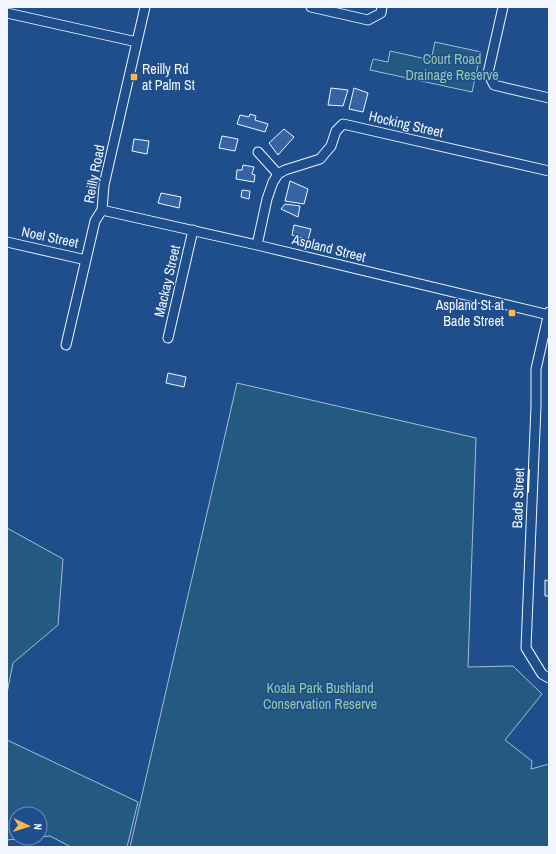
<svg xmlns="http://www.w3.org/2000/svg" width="556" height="854" viewBox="0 0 556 854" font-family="'Archivo Narrow',sans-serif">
	<rect width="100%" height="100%" fill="#1f4e8c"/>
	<path fill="#245a82" stroke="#a8bbd7" d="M435,42L481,52L472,92L370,70L373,59L388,62L390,51L431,60Z
		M237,383L476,438L468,667L513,666L542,694L505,740L532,761L531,769L549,764V847H130Z
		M7,528L63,559L58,625L13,663L7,693Z
		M7,740L138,802L127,847H71L50,836L40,837V814H16V838H27L7,840Z"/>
	<path fill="#3563a3" stroke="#f2f6ff" d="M331,88L348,90L343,106L328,105Z
		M354,88L368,93L363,112L349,109Z
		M250,114L256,116L255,120L268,124L265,132L237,124L240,115L249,117Z
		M284,129L294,137L278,155L269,143Z
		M222,136L238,139L235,151L219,148Z
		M134,139L149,141L147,154L132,151Z
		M243,165L254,167L252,174L255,175L254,182L236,179L237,170H242Z
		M290,181L308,189L304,204L285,201Z
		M242,190L250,191L249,199L241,197Z
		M161,193L181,197L179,208L158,203Z
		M285,204L300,206L298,217L281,209Z
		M294,225L311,229L308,240L292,235Z
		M168,373L186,377L184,387L166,383Z
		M545,580L549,581V596H545Z"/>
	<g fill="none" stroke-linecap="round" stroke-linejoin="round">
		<g stroke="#f2f6ff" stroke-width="11">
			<path id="minor" d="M311,7L368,20L381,13L382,7
				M503,7L488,73L494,85L549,98
				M7,13L137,42
				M258,152L278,174
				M102,210L257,245L549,315
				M7,242L86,260
				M257,245L267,199L273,182L278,174L285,170L320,159L331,146L336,131L343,124L549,171
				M549,312L536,369V406L526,648L542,674L549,678
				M168,338L193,230
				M66,345L95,221L102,210L104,185L145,7"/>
		</g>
		<use href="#minor" stroke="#1f4e8c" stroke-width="9"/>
		<path stroke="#f2f6ff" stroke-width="2" d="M528,492L529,470"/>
	</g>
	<g fill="#ffb74d" stroke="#1f4e8c" stroke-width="1.5">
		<rect x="130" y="73" width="8" height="8" rx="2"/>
		<rect x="508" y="309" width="8" height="8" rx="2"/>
	</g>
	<g text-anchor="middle" stroke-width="3" stroke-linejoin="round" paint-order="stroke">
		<g font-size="14" fill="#97c8a6" stroke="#1f4e8c">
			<text x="452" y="64">Court Road<tspan x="452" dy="16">Drainage Reserve</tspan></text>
			<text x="320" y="693">Koala Park Bushland<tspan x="320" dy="16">Conservation Reserve</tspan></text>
		</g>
		<g font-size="14" fill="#f2f6ff" stroke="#1f4e8c" text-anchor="start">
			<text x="142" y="74">Reilly Rd<tspan x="142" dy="16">at Palm St</tspan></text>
			<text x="504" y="310" text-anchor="end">Aspland St at<tspan x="504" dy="16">Bade Street</tspan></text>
		</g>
		<g font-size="14" fill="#f2f6ff" stroke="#1f4e8c">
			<text transform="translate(406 124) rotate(13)" y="5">Hocking Street</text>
			<text transform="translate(94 174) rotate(-79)" y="5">Reilly Road</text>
			<text transform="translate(50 237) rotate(12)" y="5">Noel Street</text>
			<text transform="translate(329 248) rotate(14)" y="5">Aspland Street</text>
			<text transform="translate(167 281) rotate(-77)" y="5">Mackay Street</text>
			<text transform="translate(518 498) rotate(-88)" y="5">Bade Street</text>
		</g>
	</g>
	<rect width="556" height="854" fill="none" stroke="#f2f6ff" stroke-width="16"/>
	<g transform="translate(28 826) rotate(94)"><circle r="19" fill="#1f4e8c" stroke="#7391ba"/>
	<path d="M0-3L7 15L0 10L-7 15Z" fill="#ffb74d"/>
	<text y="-6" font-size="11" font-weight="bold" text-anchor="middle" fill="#f2f6ff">N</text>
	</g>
</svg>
